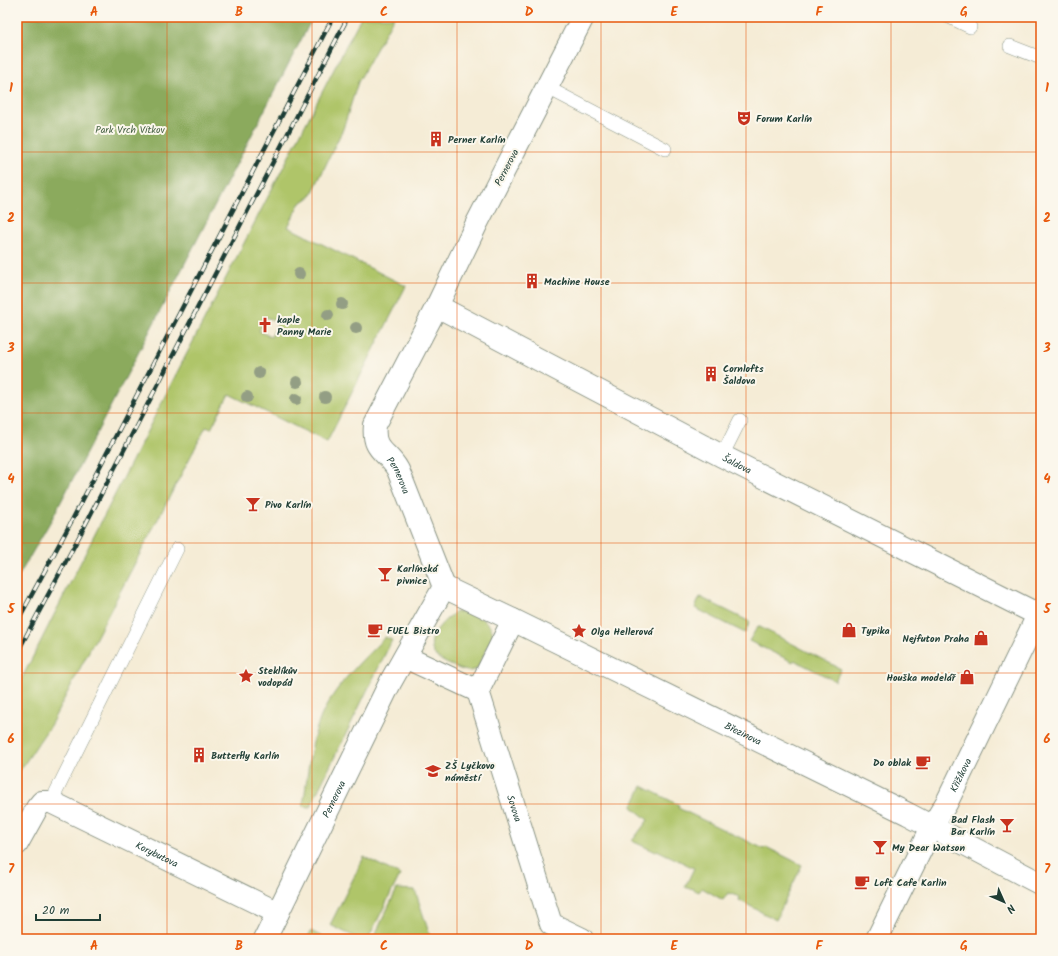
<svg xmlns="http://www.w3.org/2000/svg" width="1058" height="956" viewBox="0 0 1058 956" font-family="Kalam,sans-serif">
	<rect width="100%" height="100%" fill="#fbf7ec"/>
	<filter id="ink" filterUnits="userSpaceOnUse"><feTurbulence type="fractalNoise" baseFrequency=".025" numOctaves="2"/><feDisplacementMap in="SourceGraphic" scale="8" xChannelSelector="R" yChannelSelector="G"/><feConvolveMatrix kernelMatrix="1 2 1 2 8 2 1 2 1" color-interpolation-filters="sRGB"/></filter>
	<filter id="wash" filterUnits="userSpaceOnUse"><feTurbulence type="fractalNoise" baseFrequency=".012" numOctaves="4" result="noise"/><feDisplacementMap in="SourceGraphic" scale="16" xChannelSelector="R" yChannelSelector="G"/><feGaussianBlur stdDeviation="0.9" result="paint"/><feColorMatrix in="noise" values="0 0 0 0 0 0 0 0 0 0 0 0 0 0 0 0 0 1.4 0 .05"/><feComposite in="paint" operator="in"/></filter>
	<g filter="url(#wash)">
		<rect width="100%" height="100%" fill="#f5ecd6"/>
		<path fill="#afc569" stroke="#67814e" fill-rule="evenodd" d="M361,17H394L358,82L343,129L311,196L299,204L288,227L406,286L327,442L229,394L211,429L206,427L51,724L17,775V688L170,386ZM266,317L278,323L271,337L259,331Z
			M700,597L750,622L745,633L695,608Z
			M456,612C470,611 493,620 493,636L477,669C468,673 462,670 453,666C448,664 441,661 437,657C421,642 443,620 456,612Z
			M758,626L841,669L835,681L794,660L793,662L749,641Z
			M385,637L392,640L310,807L303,806C307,781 309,754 316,730C328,691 358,665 385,637Z
			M642,786L679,805L678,808L764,849L766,847L802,865L776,920L739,900L740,897L728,893L723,900L702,888L699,892L691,888L690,889L685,887L694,868L657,850L656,852L632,841L648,820L632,807Z
			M364,857L400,875L368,939H359L330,925Z
			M397,889L415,890L431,939H373Z
			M311,931L327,939H307Z"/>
		<path fill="#8baa5d" stroke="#557448" d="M17,17H313L53,517L17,579Z"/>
	</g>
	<g filter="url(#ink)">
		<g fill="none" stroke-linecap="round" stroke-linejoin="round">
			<g stroke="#8a9485" stroke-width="14">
				<path id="service" d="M949,17L970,27
					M1010,46L1041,58
					M548,88L665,149
					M722,456L740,420
					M51,802L177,549"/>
			</g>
			<g stroke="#8a9485" stroke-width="24">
				<g id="minor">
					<path id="s1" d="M437,306L375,425C372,452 387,450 398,470L444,587"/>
					<path id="s2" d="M444,587L513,620L908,814L1041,884"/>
					<path id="s3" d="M513,620L478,691L551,924L582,939"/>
					<path d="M405,657L478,691"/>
					<path id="s4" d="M17,844L37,808L42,802H51L278,913"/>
					<path id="s5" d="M265,939L391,681L444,587"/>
					<path id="s6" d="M877,939L932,827L947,802L1041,609"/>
				</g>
			</g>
			<g stroke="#8a9485" stroke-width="24">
				<g id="tertiary">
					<path id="s7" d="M583,17L477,223L437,306L722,456L1041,616"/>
				</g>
			</g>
			<use href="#service" stroke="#fff" stroke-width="13"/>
			<use href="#minor" stroke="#fff" stroke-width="22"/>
			<use href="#tertiary" stroke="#fff" stroke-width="22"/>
			<g stroke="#1f3d34" stroke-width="4.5">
				<path id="rail" d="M17,622L69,526L333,17
					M17,653L81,533L348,17"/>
			</g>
			<use href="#rail" stroke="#fbf7ec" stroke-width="3" stroke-dasharray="9" stroke-linecap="butt"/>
		</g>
		<g fill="#939e84">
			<circle cx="299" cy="274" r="6"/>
			<circle cx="342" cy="304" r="6"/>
			<circle cx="328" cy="315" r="6"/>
			<circle cx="356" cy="328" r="6"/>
			<circle cx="259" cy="373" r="6"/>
			<circle cx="297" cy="382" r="6"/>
			<circle cx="247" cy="397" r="6"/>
			<circle cx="325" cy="397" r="6"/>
			<circle cx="296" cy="399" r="6"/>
		</g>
	</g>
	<path fill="none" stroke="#e8590c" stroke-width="1" stroke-opacity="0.55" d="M167,17V939M312,17V939M457,17V939M601,17V939M746,17V939M891,17V939M17,152H1041M17,283H1041M17,413H1041M17,543H1041M17,673H1041M17,804H1041"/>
	<defs>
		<g id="theatre-bare" transform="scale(1.2)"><path d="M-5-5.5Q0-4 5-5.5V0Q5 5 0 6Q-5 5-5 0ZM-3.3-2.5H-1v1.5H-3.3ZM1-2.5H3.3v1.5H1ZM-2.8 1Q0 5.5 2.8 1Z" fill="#c8321e" stroke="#fbf7ec" stroke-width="2.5" paint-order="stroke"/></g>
		<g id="building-bare" transform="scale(1.2)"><path d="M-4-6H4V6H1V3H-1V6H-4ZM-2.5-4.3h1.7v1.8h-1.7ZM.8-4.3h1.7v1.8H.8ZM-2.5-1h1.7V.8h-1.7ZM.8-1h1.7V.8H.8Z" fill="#c8321e" stroke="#fbf7ec" stroke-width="2.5" paint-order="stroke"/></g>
		<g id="church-bare" transform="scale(1.2)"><path d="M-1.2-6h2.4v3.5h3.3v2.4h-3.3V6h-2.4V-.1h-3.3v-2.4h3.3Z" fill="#c8321e" stroke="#fbf7ec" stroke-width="2.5" paint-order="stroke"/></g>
		<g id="bar-bare" transform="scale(1.2)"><path d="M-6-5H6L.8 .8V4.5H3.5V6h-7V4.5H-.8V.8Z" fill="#c8321e" stroke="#fbf7ec" stroke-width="2.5" paint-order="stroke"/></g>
		<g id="cafe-bare" transform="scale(1.2)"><path d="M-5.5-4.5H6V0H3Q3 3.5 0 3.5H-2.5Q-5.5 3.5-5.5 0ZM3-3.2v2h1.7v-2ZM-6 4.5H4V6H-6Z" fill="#c8321e" stroke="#fbf7ec" stroke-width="2.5" paint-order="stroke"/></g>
		<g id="shop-bare" transform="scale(1.2)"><path d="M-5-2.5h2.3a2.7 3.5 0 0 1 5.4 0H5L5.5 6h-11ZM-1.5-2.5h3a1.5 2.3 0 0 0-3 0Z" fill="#c8321e" stroke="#fbf7ec" stroke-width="2.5" paint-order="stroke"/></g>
		<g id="sight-bare" transform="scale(1.2)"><path d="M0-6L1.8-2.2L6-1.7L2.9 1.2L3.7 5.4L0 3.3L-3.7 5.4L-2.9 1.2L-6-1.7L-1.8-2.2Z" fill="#c8321e" stroke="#fbf7ec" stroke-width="2.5" paint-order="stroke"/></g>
		<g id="school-bare" transform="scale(1.2)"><path d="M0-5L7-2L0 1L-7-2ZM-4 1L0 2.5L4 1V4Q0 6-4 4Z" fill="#c8321e" stroke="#fbf7ec" stroke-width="2.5" paint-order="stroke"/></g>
	</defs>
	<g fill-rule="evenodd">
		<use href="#theatre-bare" x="744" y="118"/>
		<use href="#building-bare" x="436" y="139"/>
		<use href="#building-bare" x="532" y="281"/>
		<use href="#church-bare" x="265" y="325"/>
		<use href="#building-bare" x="711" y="374"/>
		<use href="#bar-bare" x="253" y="504"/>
		<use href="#bar-bare" x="385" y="574"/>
		<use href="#cafe-bare" x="375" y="630"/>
		<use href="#shop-bare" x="849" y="630"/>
		<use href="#sight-bare" x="579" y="631"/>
		<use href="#shop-bare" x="981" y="638"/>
		<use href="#sight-bare" x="246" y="676"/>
		<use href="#shop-bare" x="967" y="677"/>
		<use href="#building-bare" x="199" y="755"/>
		<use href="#cafe-bare" x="923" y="762"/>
		<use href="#school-bare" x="433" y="771"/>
		<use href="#bar-bare" x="1007" y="825"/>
		<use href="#bar-bare" x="880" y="847"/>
		<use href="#cafe-bare" x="862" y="882"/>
	</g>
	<g text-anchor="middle" stroke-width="4" stroke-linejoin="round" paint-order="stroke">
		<g font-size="10" font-weight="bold" fill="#1f3d34" stroke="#fbf7ec" text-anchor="start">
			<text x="756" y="122">Forum Karlín</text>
			<text x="448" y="143">Perner Karlín</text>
			<text x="544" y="285">Machine House</text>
			<text x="277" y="323">kaple<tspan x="277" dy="12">Panny Marie</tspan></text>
			<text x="723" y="372">Cornlofts<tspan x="723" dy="12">Šaldova</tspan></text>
			<text x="265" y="508">Pivo Karlín</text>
			<text x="397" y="572">Karlínská<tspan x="397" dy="12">pivnice</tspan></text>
			<text x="387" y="634">FUEL Bistro</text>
			<text x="861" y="634">Typika</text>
			<text x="591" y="635">Olga Hellerová</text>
			<text x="969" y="642" text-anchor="end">Nejfuton Praha</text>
			<text x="258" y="674">Steklíkův<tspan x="258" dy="12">vodopád</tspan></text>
			<text x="955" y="681" text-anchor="end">Houška modelář</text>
			<text x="211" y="759">Butterfly Karlín</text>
			<text x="911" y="766" text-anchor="end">Do oblak</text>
			<text x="445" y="769">ZŠ Lyčkovo<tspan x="445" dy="12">náměstí</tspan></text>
			<text x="995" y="823" text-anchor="end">Bad Flash<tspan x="995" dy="12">Bar Karlín</tspan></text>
			<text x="892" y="851">My Dear Watson</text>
			<text x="874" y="886">Loft Cafe Karlin</text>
		</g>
		<g font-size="10" fill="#435f41" stroke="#fbf7ec">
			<text x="130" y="133">Park Vrch Vítkov</text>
		</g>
		<g font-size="10" fill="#1f3d34" stroke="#fbf7ec">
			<text transform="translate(506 167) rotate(-62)" y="4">Pernerova</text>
			<text dy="4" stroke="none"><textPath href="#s7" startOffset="663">Šaldova</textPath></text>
			<text dy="4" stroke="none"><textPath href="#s1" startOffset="192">Pernerova</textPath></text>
			<text dy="4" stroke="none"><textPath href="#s2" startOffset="333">Březinova</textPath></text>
			<text dy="4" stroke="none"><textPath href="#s6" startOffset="184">Křižíkova</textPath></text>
			<text dy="4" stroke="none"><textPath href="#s5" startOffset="156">Pernerova</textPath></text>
			<text dy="4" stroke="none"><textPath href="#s3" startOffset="202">Sovova</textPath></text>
			<text dy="4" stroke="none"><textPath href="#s4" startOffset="176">Korybutova</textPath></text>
		</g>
	</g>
	<rect width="1058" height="956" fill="none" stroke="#fbf7ec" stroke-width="44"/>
	<g transform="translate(1004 902) rotate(135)" stroke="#fbf7ec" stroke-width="3" paint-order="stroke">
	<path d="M0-3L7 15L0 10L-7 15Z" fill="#1f3d34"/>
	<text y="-6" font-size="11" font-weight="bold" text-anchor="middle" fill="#1f3d34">N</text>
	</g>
	<path d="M36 914v6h64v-6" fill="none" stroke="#1f3d34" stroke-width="2"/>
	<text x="42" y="914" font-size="12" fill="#1f3d34" stroke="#fbf7ec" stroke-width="3" paint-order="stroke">20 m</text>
	<rect x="22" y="22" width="1014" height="912" fill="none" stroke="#e8590c" stroke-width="1.5"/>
	<g font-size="13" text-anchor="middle" font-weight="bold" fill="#e8590c">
		<text x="94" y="16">A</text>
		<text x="239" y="16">B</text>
		<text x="384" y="16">C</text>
		<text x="529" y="16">D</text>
		<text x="674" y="16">E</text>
		<text x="819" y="16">F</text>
		<text x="964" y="16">G</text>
		<text x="11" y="92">1</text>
		<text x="1047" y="92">1</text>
		<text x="11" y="222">2</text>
		<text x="1047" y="222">2</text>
		<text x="11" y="352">3</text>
		<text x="1047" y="352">3</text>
		<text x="11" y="483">4</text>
		<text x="1047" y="483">4</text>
		<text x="11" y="613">5</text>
		<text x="1047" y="613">5</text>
		<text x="11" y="743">6</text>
		<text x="1047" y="743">6</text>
		<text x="11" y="873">7</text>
		<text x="1047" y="873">7</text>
		<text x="94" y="950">A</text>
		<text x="239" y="950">B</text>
		<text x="384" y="950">C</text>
		<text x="529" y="950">D</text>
		<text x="674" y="950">E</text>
		<text x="819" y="950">F</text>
		<text x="964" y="950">G</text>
	</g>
</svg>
